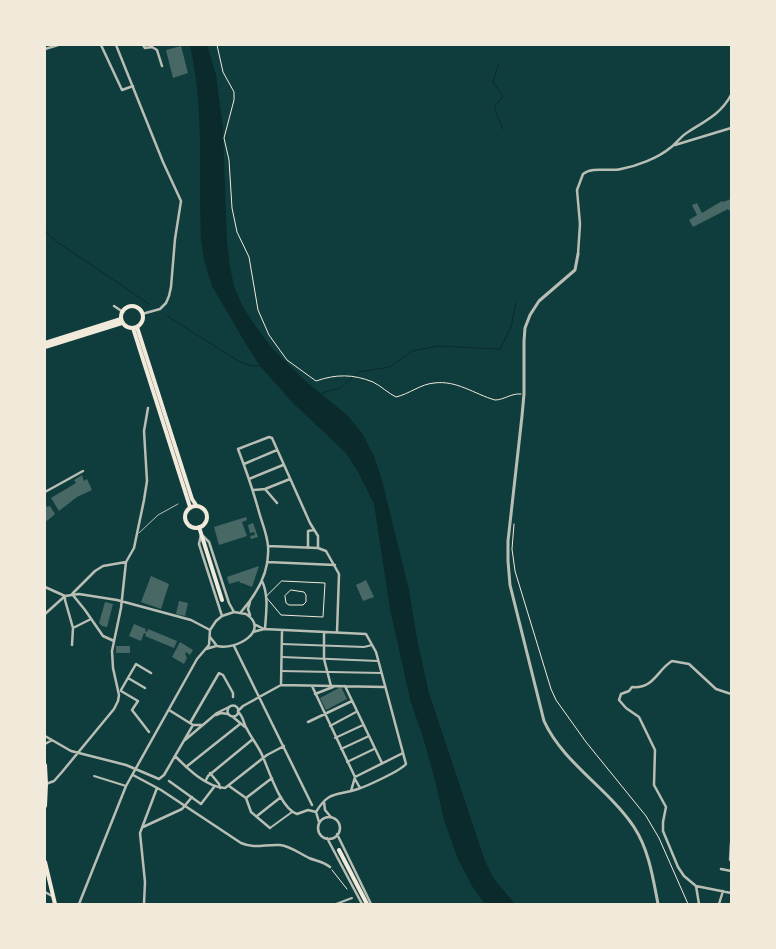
<svg xmlns="http://www.w3.org/2000/svg" width="776" height="949" viewBox="0 0 776 949" font-family="Signika,sans-serif">
	<rect width="100%" height="100%" fill="#0f3d3e"/>
	<path fill="#0a2a2b" d="M190,45H207L216,75L223,128L227,242L230,267L234,286L242,305L252,321L272,348L303,379L347,415L362,433L374,456L382,480L409,590L417,639L429,693L485,861L494,879L515,904H485L472,886L458,859L444,820L435,780L422,734L411,703L390,609L374,504L358,472L346,453L292,402L261,367L247,346L212,286L204,260L201,240C198,172 205,113 190,45Z"/>
	<g fill="none" stroke-linecap="round" stroke-linejoin="round">
		<path stroke="#0a2a2b" stroke-width="1" d="M499,63L493,82L503,96L494,107L503,129
			M45,231L57,242L149,304
			M167,316L240,362L252,366H262
			M322,393L340,388L359,372L390,367L412,351L438,346L500,349L511,327L516,303"/>
	</g>
	<path fill="#486865" d="M181,46L188,73L173,78L166,50Z
		M731,199V211H730L728,209L693,227L689,220L697,215L692,205L697,203L702,213L722,201L723,202Z
		M82,475L84,481L87,479L92,490L77,497L59,511L51,498L76,483L74,480Z
		M45,503L47,507L50,506L55,514L47,521L45,518Z
		M246,517L247,520L242,522L247,536L219,545L214,527Z
		M253,523L258,537L251,539L250,536L255,535L254,532L250,533L248,525Z
		M259,566L252,587L242,583H240L239,581L229,584L227,577Z
		M151,576L169,584L161,609L141,602Z
		M366,580L374,597L363,601L356,585Z
		M179,601L188,603L185,616L176,614Z
		M105,602L113,604L107,627L102,626L99,623Z
		M134,624L146,629L145,631L147,632L148,629L177,641L174,648L145,636L146,634L144,633L141,641L129,636Z
		M180,642L193,650L190,655L186,652L185,654L187,658L184,664L172,657Z
		M116,646H130V653H116Z
		M341,687L347,699L326,710L320,698Z"/>
	<g fill="none" stroke-linecap="round" stroke-linejoin="round">
		<path stroke="#f1e9da" stroke-width="1" d="M217,45L223,72L234,92V100L224,138L229,160L232,208L237,232L249,257L258,310L269,335L287,360L316,381C336,374 353,374 373,382C381,386 388,393 396,397C409,394 421,384 434,383C457,380 474,394 495,400C504,400 511,393 521,394
			M514,524L512,549L515,571L551,689L556,700L586,742L646,816L659,838L688,904
			M282,581L325,583L323,617L281,615L266,597Z
			M291,590L304,592L306,595V602L303,605H289L286,603L285,596Z
			M332,870L347,889"/>
		<path stroke="#b8beb3" stroke-width="1" d="M139,533L158,515L178,504"/>
		<path stroke="#b8beb3" stroke-width="2" d="M282,644L364,647L372,645
			M282,657L378,661
			M281,671L381,673
			M330,726L356,712
			M335,738L363,725
			M341,749L369,736
			M347,762L374,749
			M94,776L126,786
			M270,828L292,812
			M336,904L352,898"/>
		<path stroke="#b8beb3" stroke-width="2.5" d="M101,45L122,90L133,86
			M116,45L163,162L181,201L175,239L171,287L169,296L166,303L160,309L142,314
			M143,45L145,48L152,47L157,50L162,66
			M45,49L58,45
			M675,145L731,128
			M578,254L580,224L577,190L583,174C593,166 609,172 621,169C637,166 658,158 670,148C677,143 681,136 688,132C705,121 721,114 731,95
			M114,306L123,312
			M244,464L277,450
			M249,479L283,465
			M265,489L277,503
			M253,490L265,489L290,479
			M45,492L83,471
			M201,535L199,544L222,616
			M203,536L209,542L229,603L234,612
			M268,546L318,548L326,551L339,574L337,632
			M308,548V531L314,530
			M267,562L335,565
			M262,581C269,596 266,613 265,629
			M45,587L65,596
			M73,593L95,571L103,566L126,562
			M72,594L85,610L103,636L114,641
			M65,596V600L73,628L72,645
			M250,602L248,609L250,615
			M241,612C257,594 270,571 268,546C267,534 262,523 259,512C253,490 246,470 238,449L269,437L272,438L310,523L318,536V548
			M45,614L65,596L79,594L117,600L191,620L210,630
			M254,624L264,629
			M73,628L91,619
			M253,632L264,629L366,634L376,652L406,764C400,771 367,786 358,789C337,796 329,790 316,812
			M324,632V659L331,686
			M234,646L312,805
			M206,649L216,646
			M128,678L145,688
			M281,685L282,631
			M312,686L355,777L351,791
			M345,686L382,763
			M121,690L136,664L151,673
			M121,691L138,701L132,710L149,732
			M315,694L333,687
			M731,694L716,689L689,664L672,661C657,670 654,689 632,687L629,691L621,694L619,700L626,708L639,717L655,750L654,785L666,807L663,822V831L678,867L684,876L696,886L731,893
			M227.5 711a5.5 5.5 0 1 1 11 0a5.5 5.5 0 1 1-11 0Z
			M169,710L193,725H203
			M238,711L243,706L281,685L384,687
			M238,712C244,717 243,723 247,729C252,739 259,747 263,757C269,771 281,809 297,814L308,810L316,812
			M216,715L221,713L228,714
			M233,717L245,727
			M308,722L352,701
			M190,723L219,673L223,675L233,693V697
			M45,736L71,751L126,765L159,779L164,775L193,725
			M185,740L217,713L229,707
			M45,744L52,740
			M175,756C188,769 206,787 225,788L267,755L284,746
			M186,767L240,724
			M210,773L219,784L220,788
			M133,775L161,790L241,843C255,849 265,844 280,845C290,846 299,853 309,858C316,861 324,862 330,867
			M355,777L403,753
			M355,779L360,788
			M206,780L208,776L253,739
			M169,781L201,804L214,787
			M46,784L54,781L62,772L114,709L118,701L119,695L113,668L112,651L121,608L126,562L134,548L144,500L147,481L144,431L148,408
			M229,786L246,798L251,812L270,828
			M246,798L272,778
			M324,802L325,810L330,816
			M316,812L319,822
			M257,816L281,797
			M318 828a11 11 0 1 1 22 0a11 11 0 1 1-22 0Z
			M143,827L182,809L192,797
			M337,834L371,904
			M327,838L362,904
			M730,860L731,843
			M721,869L731,871
			M696,886L699,904
			M45,892L52,896
			M79,904L126,786L197,659L209,645L210,630L216,621L222,616L234,612L246,614C271,630 236,651 217,646L210,637
			M144,904L145,882L140,833L157,788
			M719,904L723,891"/>
		<path stroke="#b8beb3" stroke-width="3" d="M578,254L575,270L539,301L530,315L525,328L524,341V394L522,416L508,541V561L510,585L544,721C563,763 609,789 634,827C649,850 653,878 658,904"/>
		<path stroke="#f1e9da" stroke-width="4" d="M121 317a11 11 0 1 1 22 0a11 11 0 1 1-22 0Z
			M137,327L192,499L196,505
			M133,328L190,507
			M45,343L121,319
			M45,347L122,323
			M185 517a11 11 0 1 1 22 0a11 11 0 1 1-22 0Z
			M199,527L222,600
			M339,850L367,904"/>
		<path stroke="#f1e9da" stroke-width="4" d="M45,765L46,784L45,806
			M45,862L55,904"/>
	</g>
	<rect width="776" height="949" fill="none" stroke="#f1e9da" stroke-width="92"/>
</svg>
